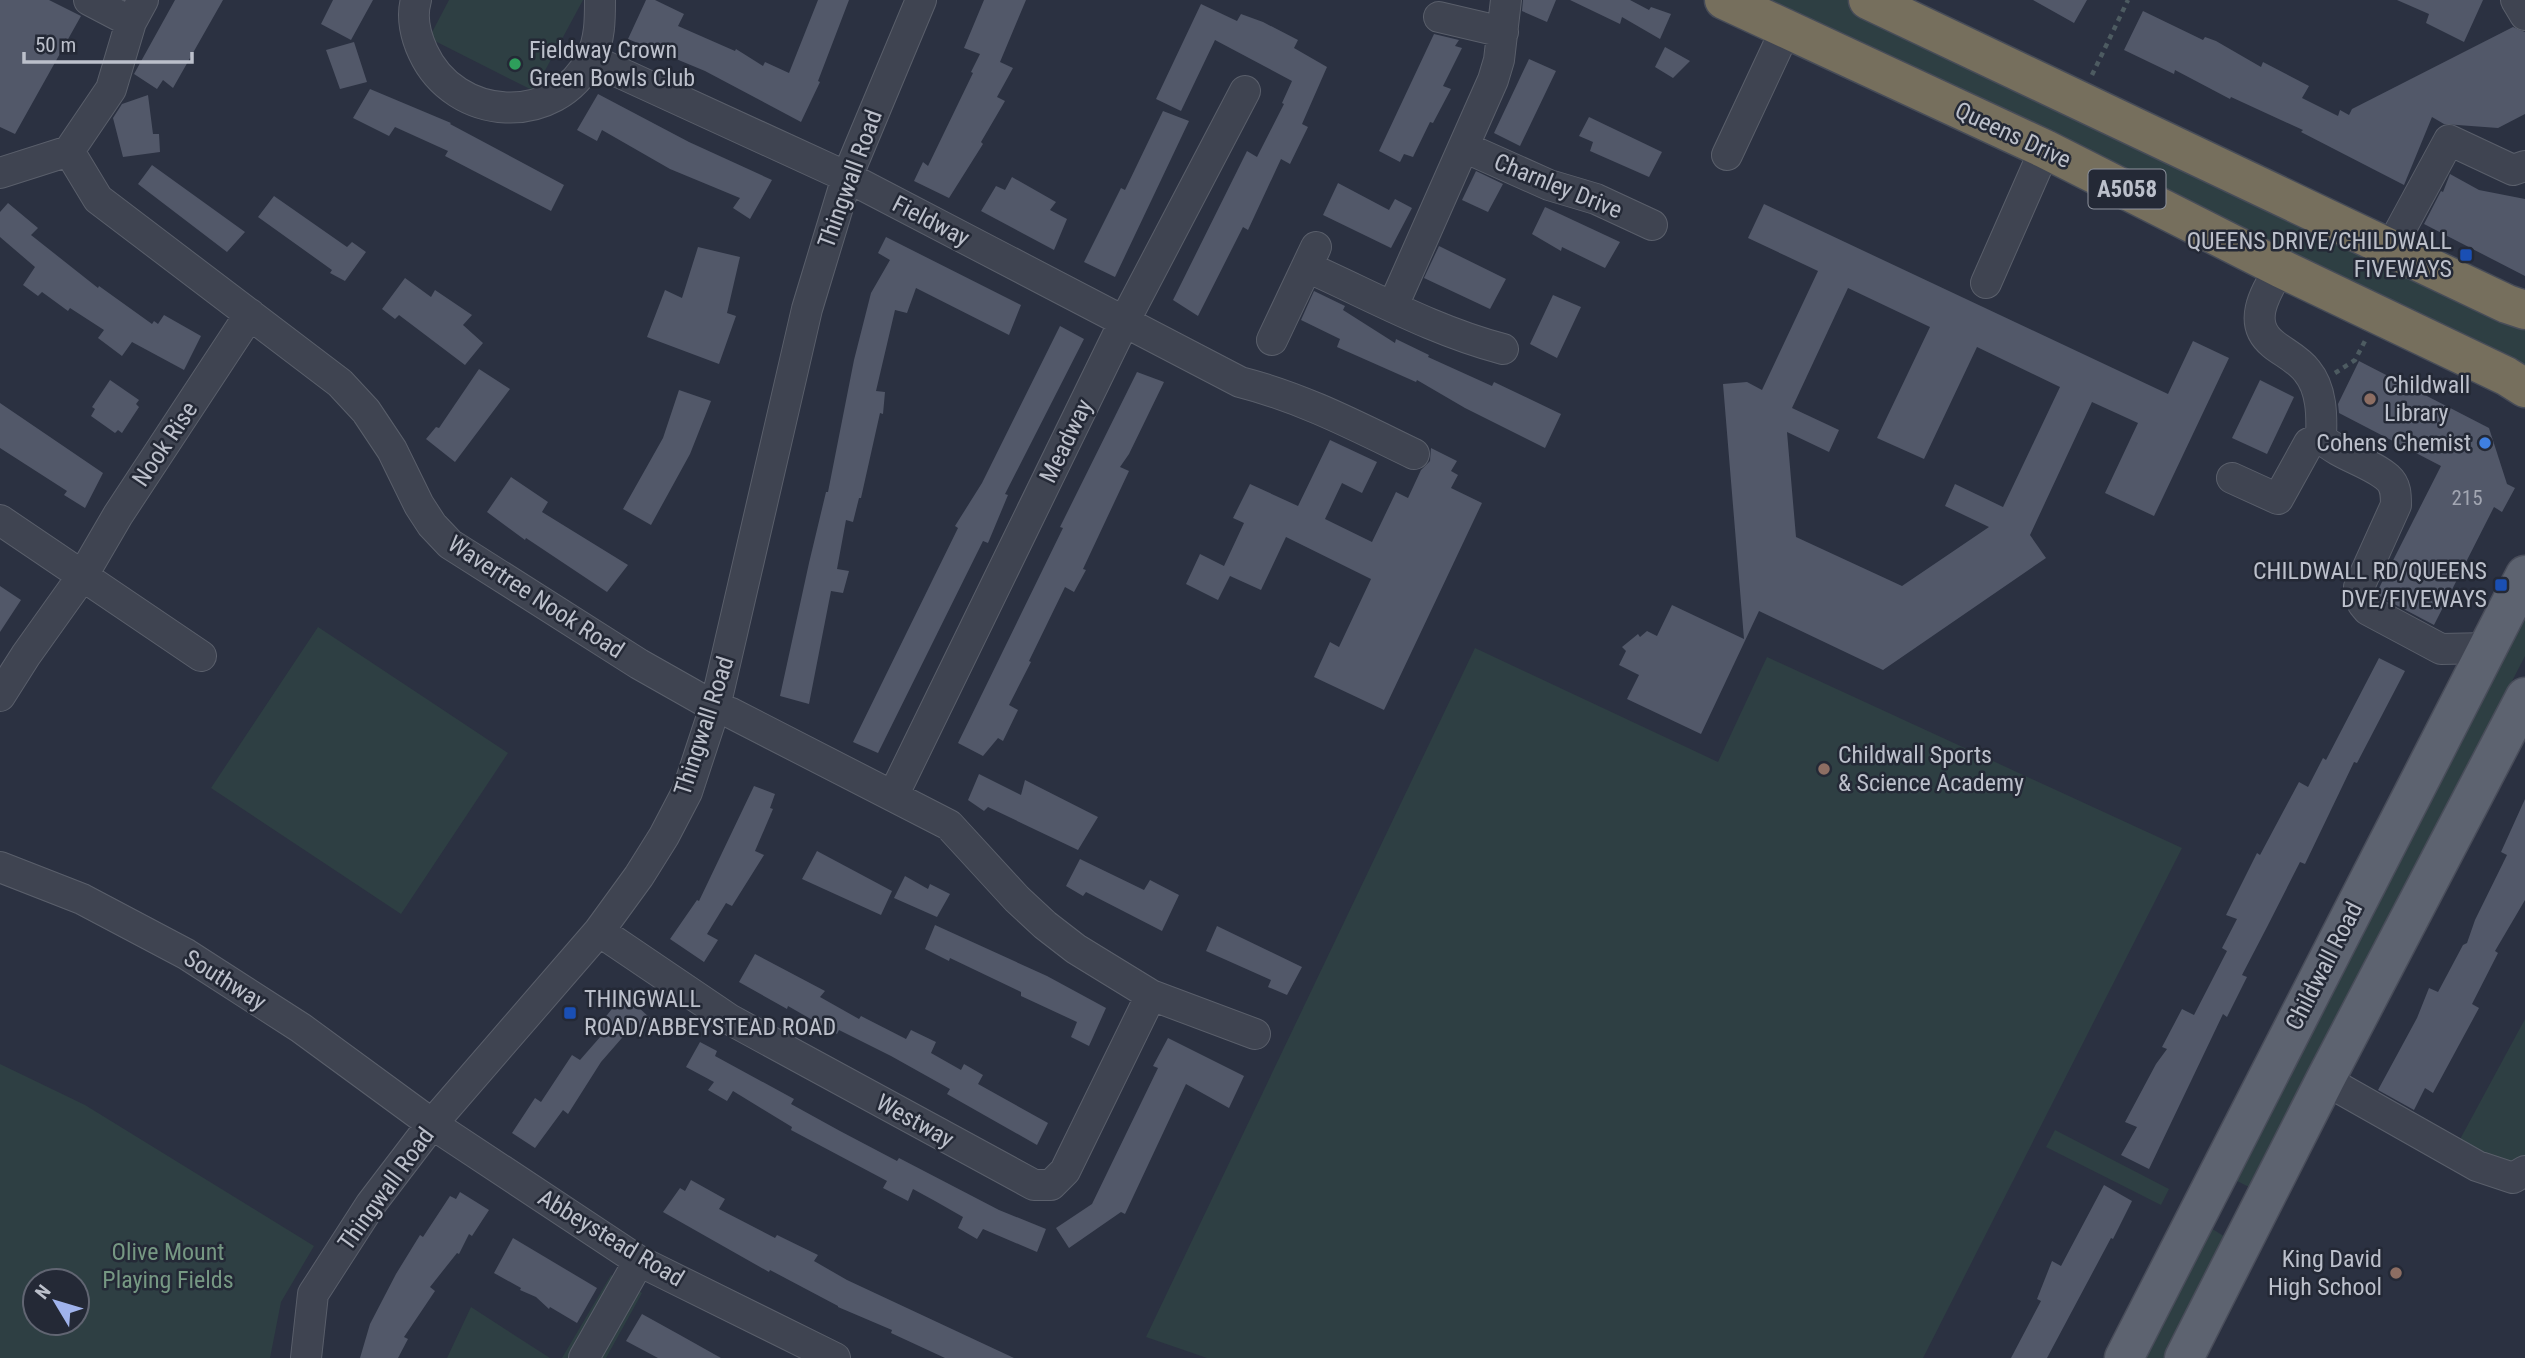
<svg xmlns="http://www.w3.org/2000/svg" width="2525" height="1358" viewBox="0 0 2525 1358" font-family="'Roboto Condensed',sans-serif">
	<rect width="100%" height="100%" fill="#2b3141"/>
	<path fill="#2e3f43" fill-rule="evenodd" d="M449,0H583L534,91L429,38Z
		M1761,0H1853L2525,317V379Z
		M2525,593V656L2251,1188L2225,1175Z
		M318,627L508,753L401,914L211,788Z
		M1475,648L1718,762L1767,657L2182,848L1923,1358H1207L1146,1337Z
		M2525,1019V1181L2458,1143Z
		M0,1064L85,1105L314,1246L281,1302L270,1358H0ZM35,1281H77V1323H35Z
		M2055,1130L2169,1189L2161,1205L2046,1147Z
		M2201,1222L2227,1238L2165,1358H2131Z
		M611,1275L642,1293L606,1358H562Z
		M471,1307L550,1358H447Z"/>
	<path fill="#525869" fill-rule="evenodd" d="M0,0H49L81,16L15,134L0,127Z
		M175,0H223L173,88L163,80L157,89L134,74Z
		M333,0H373L351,40L321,24Z
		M646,0H655L684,14L678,26L735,51L736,49L763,66L765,62L789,73L818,0H849L818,81L820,82L801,122L705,71L628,39Z
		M984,0H1026L1000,62L1013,68L997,97L1005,101L981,142L983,144L949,198L914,181L923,162L928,166L973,73L971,72L980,54L964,48Z
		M1523,0H1556L1547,22L1522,11Z
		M1570,0H1630L1649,10L1651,7L1671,14L1660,39L1622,17L1620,24Z
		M2033,0H2087L2074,23Z
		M2397,0H2483L2464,42L2426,23L2429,14Z
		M1201,4L1237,21L1241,14L1263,22L1298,40L1294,48L1327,67L1302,124L1308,127L1290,164L1281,159L1248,230L1243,227L1198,316L1173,300L1247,151L1257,157L1284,104L1282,103L1292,81L1215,40L1181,111L1156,99Z
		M2143,11L2203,40L2205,37L2216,41L2261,67L2263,62L2309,86L2302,98L2338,116L2340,110L2349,115L2352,109L2513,27L2525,32V114L2498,128L2444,124L2432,117L2404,185L2301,132L2303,130L2231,97L2230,99L2175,70L2174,74L2124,50Z
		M1434,34L1459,40L1455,46L1462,48L1443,86L1451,89L1433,123L1430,122L1413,157L1404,154L1400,162L1379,151Z
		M354,42L367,82L340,89L326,50Z
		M1665,47L1690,61L1673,78L1655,67Z
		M1529,59L1556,71L1520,146L1494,133Z
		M370,89L451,123L450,124L564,185L551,211L445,156L448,151L395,127L389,136L353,118Z
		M598,94L689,142L772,180L750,219L733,208L740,198L670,169L602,130L597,141L577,130Z
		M148,95L153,134H159L160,152L123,157L113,118L122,104Z
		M1163,111L1189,121L1115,277L1084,262L1121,188L1125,190Z
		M1589,117L1662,152L1649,177L1590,151L1593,142L1579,136Z
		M152,165L245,232L227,252L138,184Z
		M1476,171L1503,184L1488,212L1462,200Z
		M2450,174L2479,190L2525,199V276L2424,224L2441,191L2443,192Z
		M1012,177L1056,202L1050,210L1067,219L1054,250L981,211L996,186L1005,190Z
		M1338,183L1389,210L1395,199L1412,208L1391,248L1323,215Z
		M274,196L347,247L352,242L366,252L345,281L330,273L332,270L258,217Z
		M8,203L38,228L31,235L98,288L99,286L152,324L154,321L158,324L164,315L201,336L184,370L132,342L122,356L98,338L104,330L70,308L68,311L42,292L38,296L23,285L35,267L0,237V212Z
		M1764,204L2168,394L2193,341L2229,358L2154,516L2105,493L2138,423L2092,402L2030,535L2046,558L1883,670L1759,611L1701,734L1627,699L1639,675L1619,665L1626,651L1622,647L1638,634L1640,637L1647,631L1657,636L1672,605L1744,639L1723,384L1747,382L1762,390L1818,271L1748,238ZM1848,288L1930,327L1877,438L1924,459L1977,347L2060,387L2003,507L1955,484L1945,506L1989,527L1902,586L1796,537L1787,432L1829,452L1839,430L1792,408Z
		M1545,207L1620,242L1605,268L1562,247L1561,251L1532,234Z
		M886,237L1021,305L1009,335L916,288L907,313L895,310L876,391L885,392L883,414L880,413L861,498H859L853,522L846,520L837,569L849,571L843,593L831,591L809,704L780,696L809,563L826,492H828L854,360L871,293L890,260L878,253Z
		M1439,246L1506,279L1490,309L1424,278Z
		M698,247L740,257L727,313L736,316L719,364L647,337L665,290L682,298Z
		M405,278L431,297L435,290L472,315L463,325L483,343L465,365L399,315L395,319L382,309Z
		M1314,291L1345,306L1343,310L1395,343L1396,339L1429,355L1428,357L1492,386L1494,382L1561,414L1545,448L1465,408L1417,380L1416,382L1337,347L1340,339L1301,320Z
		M1553,295L1581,307L1557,358L1530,344Z
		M1060,326L1084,339L1005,494L1008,495L988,543L983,541L878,753L853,742L958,528L955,526L982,483Z
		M2359,361L2489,428L2507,484L2515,488L2502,512L2494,507L2434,625L2379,596L2378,590L2441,466L2339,413L2338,404Z
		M479,369L510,389L455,462L426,439L436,427L439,428Z
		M1137,372L1164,382L1129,454L1120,467L1129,471L1083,569L1086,570L1074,592L1065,587L1029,661L1031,662L1009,705L1018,710L1003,741L998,738L983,756L958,743L1063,528L1060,527Z
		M110,380L139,400L136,404L139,407L122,433L118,430L115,433L91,416L95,409L92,407Z
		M2260,380L2294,397L2267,454L2232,438Z
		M679,390L711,401L690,454L651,525L623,509L663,438Z
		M0,403L103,473L85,508L64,495L67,491L0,448Z
		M1330,440L1377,462L1362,493L1342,483L1325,519L1372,542L1396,492L1408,498L1421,470L1430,461L1431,448L1457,461L1451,471L1458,475L1451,488L1482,503L1384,710L1314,677L1330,642L1339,647L1371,579L1286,537L1261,590L1230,576L1218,600L1186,584L1200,554L1224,566L1244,523L1233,518L1250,484L1298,506Z
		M511,477L548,502L542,512L628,565L607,592L526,538L525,540L487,512Z
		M0,586L21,600L0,632Z
		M2379,658L2405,671L2357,763L2354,762L2305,864L2300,862L2267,927L2242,975L2247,977L2227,1017L2223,1014L2149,1169L2121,1155L2137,1127L2125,1122L2156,1064L2167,1049L2162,1047L2182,1009L2194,1015L2227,951L2222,948L2237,919L2226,915L2257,853L2260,855L2299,782L2308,787L2323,758L2326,760Z
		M979,774L1021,795L1025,780L1098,817L1078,850L988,807L984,811L968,800Z
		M754,786L775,794L770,808L773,809L755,851L764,855L732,906L726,903L707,934L718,940L704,962L670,939L697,900L699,901Z
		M2525,799V900L2495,951L2498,953L2472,1004L2479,1008L2433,1093L2425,1088L2414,1110L2378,1090L2417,1018L2429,988L2438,992L2463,945L2467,943L2475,920L2507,855L2501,852Z
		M817,851L892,891L881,915L802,879Z
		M1080,859L1144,890L1150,880L1179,895L1162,931L1086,892L1083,896L1066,886Z
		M905,876L928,889L930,884L950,894L937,917L894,898Z
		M935,925L1047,976L1106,1008L1089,1046L1071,1037L1077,1022L1021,996V992L950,958L949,961L925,949Z
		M1217,926L1302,967L1287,995L1268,987L1271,980L1206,951Z
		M755,954L825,991L820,997L859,1019L861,1016L906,1039L911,1030L936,1042L931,1053L961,1070L964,1064L983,1075L978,1084L1048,1123L1037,1145L947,1094L950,1089L891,1056L839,1030L837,1034L788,1006L787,1009L739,982Z
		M624,994L650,1018L634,1036L628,1031L601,1062L568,1114L563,1110L535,1148L512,1133L535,1098L541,1102L572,1055L580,1060L601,1036L595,1030Z
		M1168,1038L1244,1076L1229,1108L1186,1084L1125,1214L1121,1212L1069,1248L1056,1228L1092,1204L1158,1068L1153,1066Z
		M700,1042L717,1051L715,1056L794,1099L791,1104L840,1131L897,1161L899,1158L999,1210L1046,1229L1037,1252L983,1229L977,1239L958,1228L963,1217L935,1201L913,1189L908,1201L883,1188L887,1181L791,1130L792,1127L733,1091L727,1101L708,1090L714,1082L686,1067Z
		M691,1180L725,1199L719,1209L775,1238L777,1235L818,1255L814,1261L847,1280L1014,1358H945L891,1333L892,1330L838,1307V1306L770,1270L769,1272L663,1212L680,1188L685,1191Z
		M2104,1185L2132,1201L2113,1239L2111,1238L2047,1358H2011L2041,1301L2037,1299L2052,1261L2061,1266Z
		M460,1192L489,1210L472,1236L469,1234L459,1254L457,1253L430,1287L435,1291L404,1337L408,1339L398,1358H360L370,1324L396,1274L420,1235L423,1237L450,1196L456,1199Z
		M513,1238L597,1288L577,1323L550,1307L549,1309L536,1297L520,1290L521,1288L494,1273Z
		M642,1314L680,1335L721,1358H658L626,1341Z"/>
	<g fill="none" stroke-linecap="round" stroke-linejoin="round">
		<g stroke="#5a5f6b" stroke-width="32">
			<path id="minor" d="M89,0L131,22
				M143,0L131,22L111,89L69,151L98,199L340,383L366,411L392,450L419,505L432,525L450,544L639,664L715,707L731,713L949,825L1017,899L1045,925L1076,949L1151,995L1255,1034
				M416,0C411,17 416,37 423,52C455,122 556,128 591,58C600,39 600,20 600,0
				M2516,0L2525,15
				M1439,17L1503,32
				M590,59L847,177L1240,382C1303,398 1356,426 1414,454
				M1464,147L1549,185L1596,199L1652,225
				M1727,155L1786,29
				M0,173L69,151
				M2390,249L2449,140L2513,170L2525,166
				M1307,267C1372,296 1434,331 1503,349
				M2280,268C2266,292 2246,322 2273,344C2284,353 2298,359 2307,371C2322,389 2322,416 2321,438C2340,456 2372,463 2388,478C2396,485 2396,495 2396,505L2359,587L2363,604L2368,610L2441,649L2488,648
				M1986,283L2045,149
				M1393,306L1493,80L1499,60L1506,0
				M1272,340L1316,247
				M2232,478L2278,499L2309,443L2321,438
				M0,520L201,656
				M0,696L26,655L83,575L118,515L250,314
				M893,796L1125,320L1245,91
				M0,867L82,899L186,954L301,1028L432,1124L639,1261L835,1358
				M599,931L729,1019L1034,1185H1051L1065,1171L1151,995
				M2325,1080L2477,1166L2513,1178L2525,1171
				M306,1358L313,1294L371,1204L432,1124L599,931L639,876L664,836L687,792L715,707L807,309L847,177L921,0
				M584,1358L639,1261"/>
		</g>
		<g stroke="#494d5a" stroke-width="41">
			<path id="major" d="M2124,1358L2525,575
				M2184,1358L2325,1080L2525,697"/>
		</g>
		<g stroke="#474c58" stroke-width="41">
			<path id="highway" d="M1724,0L2045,149L2280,268L2506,376L2525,388
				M1868,0L2507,304L2525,310"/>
		</g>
		<path stroke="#4d5b61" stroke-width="4.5" stroke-dasharray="5 5" stroke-linecap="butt" d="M2092,75L2128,0
			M2335,373L2355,360L2366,339"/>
		<use href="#minor" stroke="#3f4451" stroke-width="30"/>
		<use href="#major" stroke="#5d6370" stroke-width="38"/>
		<use href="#highway" stroke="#766f5d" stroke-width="38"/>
	</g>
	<circle fill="#2e9e5b" stroke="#242936" stroke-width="2.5" cx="515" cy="64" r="7"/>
	<g fill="#1a4fb4" stroke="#242936" stroke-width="2.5">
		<rect x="2459" y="248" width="14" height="14" rx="3.5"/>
		<rect x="2494" y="578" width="14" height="14" rx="3.5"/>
		<rect x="563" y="1006" width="14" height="14" rx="3.5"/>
	</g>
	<g fill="#8d6e63" stroke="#242936" stroke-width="2.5">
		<circle cx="2370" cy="399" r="7"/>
		<circle cx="1824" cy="769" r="7"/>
		<circle cx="2396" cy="1273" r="7"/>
	</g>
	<circle fill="#3f7fe0" stroke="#242936" stroke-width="2.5" cx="2485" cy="443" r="7"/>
	<g text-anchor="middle" stroke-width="5" stroke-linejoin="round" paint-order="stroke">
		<g font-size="21" fill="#a2a6b2">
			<text x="2467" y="505">215</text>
		</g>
		<rect fill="#242936" stroke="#8e939e" stroke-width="2" x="2088.5" y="169.5" width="77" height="39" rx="5"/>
		<g font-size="23" font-weight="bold" fill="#bcc0cb">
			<text x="2127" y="197">A5058</text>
		</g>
		<g font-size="24" fill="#bcc0cb" stroke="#242936" text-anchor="start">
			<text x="529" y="58">Fieldway Crown<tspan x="529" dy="28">Green Bowls Club</tspan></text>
			<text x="2452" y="249" text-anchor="end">QUEENS DRIVE/CHILDWALL<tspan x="2452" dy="28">FIVEWAYS</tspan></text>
			<text x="2384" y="393">Childwall<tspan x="2384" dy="28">Library</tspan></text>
			<text x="2471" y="451" text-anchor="end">Cohens Chemist</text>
			<text x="2487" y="579" text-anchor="end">CHILDWALL RD/QUEENS<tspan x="2487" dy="28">DVE/FIVEWAYS</tspan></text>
			<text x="1838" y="763">Childwall Sports<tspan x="1838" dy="28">&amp; Science Academy</tspan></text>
			<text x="584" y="1007">THINGWALL<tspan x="584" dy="28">ROAD/ABBEYSTEAD ROAD</tspan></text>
			<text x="2382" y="1267" text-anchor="end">King David<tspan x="2382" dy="28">High School</tspan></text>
		</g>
		<g font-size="24" fill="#bcc0cb" stroke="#242936">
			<text transform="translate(2013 135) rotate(25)" y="8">Queens Drive</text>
			<text transform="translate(850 179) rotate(-70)" y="8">Thingwall Road</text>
			<text transform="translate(1558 186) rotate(22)" y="8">Charnley Drive</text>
			<text transform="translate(931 221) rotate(27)" y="8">Fieldway</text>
			<text transform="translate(1066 441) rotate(-64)" y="8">Meadway</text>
			<text transform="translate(165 444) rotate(-56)" y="8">Nook Rise</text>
			<text transform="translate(536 597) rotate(33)" y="8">Wavertree Nook Road</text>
			<text transform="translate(704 726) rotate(-72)" y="8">Thingwall Road</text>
			<text transform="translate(2324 966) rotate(-63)" y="8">Childwall Road</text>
			<text transform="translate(225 980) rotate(32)" y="8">Southway</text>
			<text transform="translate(915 1121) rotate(29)" y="8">Westway</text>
			<text transform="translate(386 1189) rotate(-54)" y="8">Thingwall Road</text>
			<text transform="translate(611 1238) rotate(31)" y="8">Abbeystead Road</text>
		</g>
		<g font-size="24" fill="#769883" stroke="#242936">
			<text x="168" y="1260">Olive Mount<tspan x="168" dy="28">Playing Fields</tspan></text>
		</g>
	</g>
	<g transform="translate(56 1302) rotate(308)"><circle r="33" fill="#242936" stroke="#616572" stroke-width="2"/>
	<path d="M0-5L12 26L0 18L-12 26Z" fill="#a0b3ec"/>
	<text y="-10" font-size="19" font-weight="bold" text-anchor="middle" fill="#bcc0cb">N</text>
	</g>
	<path d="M24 52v10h168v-10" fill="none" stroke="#bcc0cb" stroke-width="3.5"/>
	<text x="35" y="52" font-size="21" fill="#bcc0cb" stroke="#242936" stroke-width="5" paint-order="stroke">50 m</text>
</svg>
